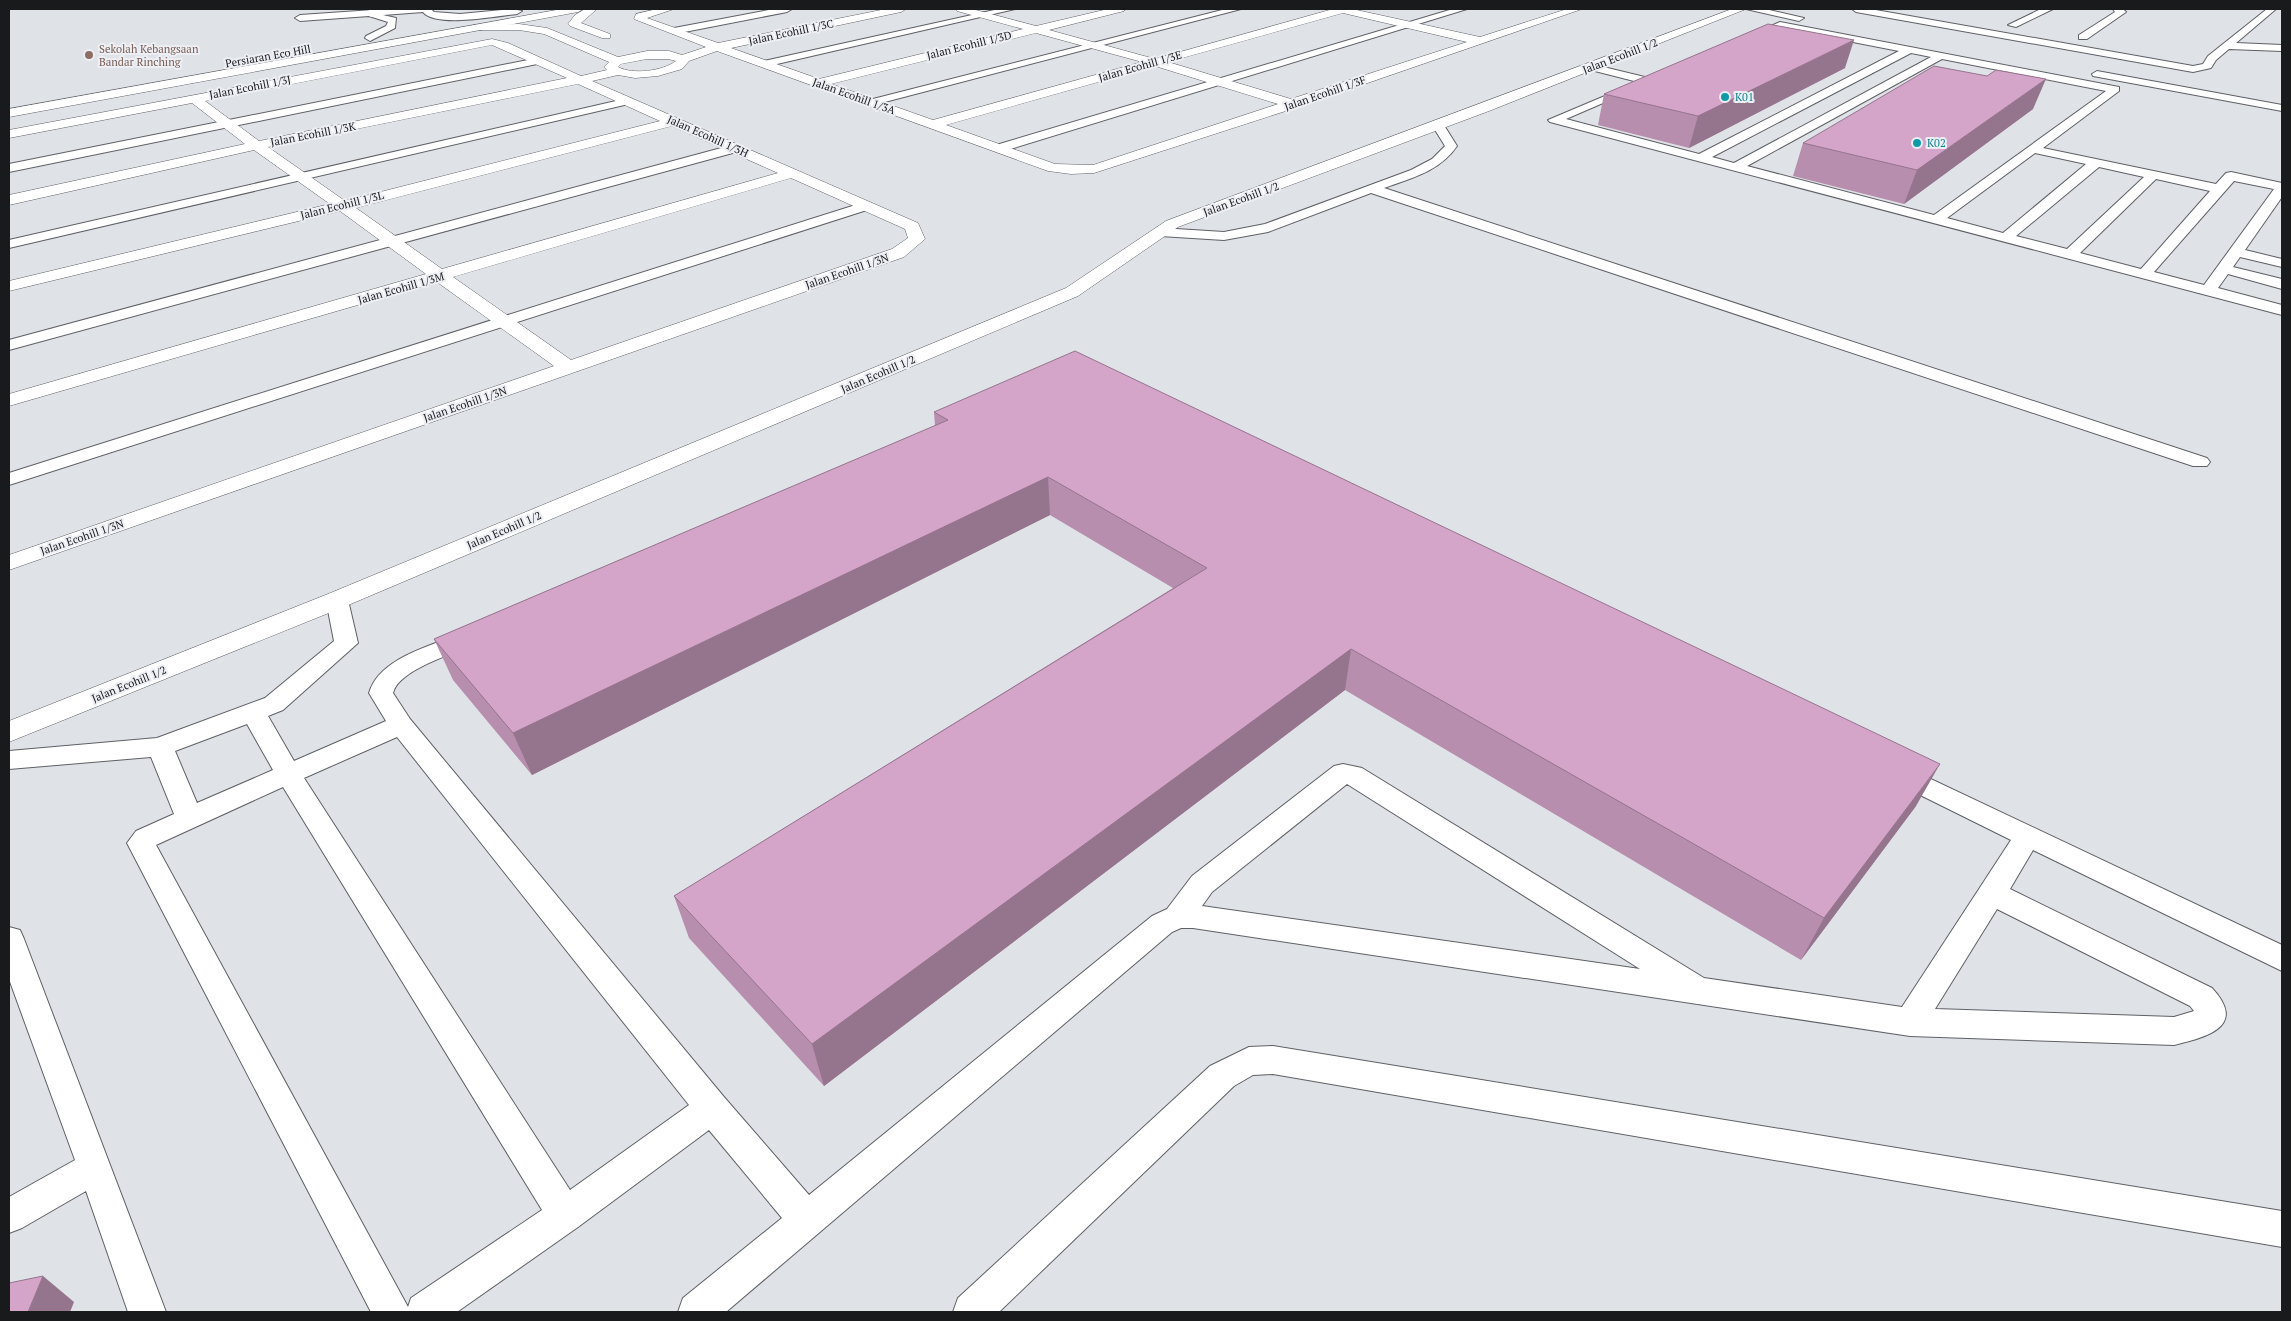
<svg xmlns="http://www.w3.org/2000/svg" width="2291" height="1321" viewBox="0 0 2291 1321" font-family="'PT Serif',serif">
	<rect width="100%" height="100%" fill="#dfe2e7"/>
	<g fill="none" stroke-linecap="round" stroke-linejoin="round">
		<g stroke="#5f6065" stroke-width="2">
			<path id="lane" d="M388,9H431L434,12L460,14L512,9L522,11L517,14C497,16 436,28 423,12L383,15L396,18L395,28L370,41L365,38L366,36L386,26L388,22L369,16L300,21L295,18L300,15Z
				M774,9H792L787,12L674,34L669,31L674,28Z
				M999,9H1015L764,67L759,64L764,61Z
				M1226,9H1241L877,104H869L867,102L869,100Z
				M1453,9H1467L1004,151L1000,152L994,148L996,145Z
				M1746,9H1765L1804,18L1799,21Z
				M1852,9H1870L2193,66L2203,64L2208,56L2267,9H2276L2236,43L2282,45V51L2229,49L2216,60L2211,68L2193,72L1856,12Z
				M2041,9H2053L2016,27L2008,25Z
				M2113,9H2123L2126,12L2087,39H2079V35L2115,12Z
				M1780,22L2119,87V91L2043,148L2216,184L2226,173L2231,172L2282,183V197L2245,250L2282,259V267L2240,257L2233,267L2282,279V289L2228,274L2218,288L2282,305V315L1550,122L1548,120L1638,82L1587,69V65L1591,64L1653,79L1654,81L1566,119L1699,154L1899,51L1781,28L1753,40L1744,38ZM1911,53L1931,57L1734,163L1712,157ZM1942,59L2106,91L1934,215L1747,166ZM2035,153L2086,164L2003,233L1947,218ZM2099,167L2144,177L2067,249L2016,236ZM2156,179L2210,191L2141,269L2080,253ZM2234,181L2274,189L2204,285L2154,272Z
				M538,58L543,61L542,63L9,172V164Z
				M2097,71L2282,105V111L2093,76L2092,74Z
				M629,98L635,101L633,103L9,248V240Z
				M1438,121L1442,122L1457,146C1440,171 1412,178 1384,188L2207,458L2210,462L2207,466H2193L1371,193L1268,232L1224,240L1160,236L1153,232L1160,228L1224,232L1265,224L1411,170L1432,159L1445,146L1432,125Z
				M736,144L742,148L740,151L9,350V340Z
				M865,202L870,203L872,206L870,209L9,485V473Z
				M337,593L345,595L348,600L358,643L283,710L268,716L294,761L386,721L369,693C379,658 431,646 462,633L470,631L478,633L482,638L478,643C456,653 399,669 393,693L410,719L724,1097L809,1195L1152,916L1167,909L1192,876L1334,766L1343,764L1362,768L1704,978L1902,1007L2011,840L1890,780L1886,773L1890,766L1899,764L2282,945V971L2033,850L2010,889L2212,988C2248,1027 2206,1037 2174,1045L1910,1036L1193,928H1181L1172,932L726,1312H678L683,1298L782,1218L709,1130L578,1227L457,1312H371L127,843L136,831L174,814L151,757L9,769V751L157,738L265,698L334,641L326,600L329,595ZM247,724L273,770L197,803L175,751ZM397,737L689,1105L570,1190L304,778ZM1347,784L1640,969L1202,906L1212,892ZM283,787L542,1210L411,1298L408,1307L156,845ZM1997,909L2190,1006L2194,1011L2174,1017L1935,1009Z
				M9,927L20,930L24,939L166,1312H128L86,1191L22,1228L9,1233V1197L75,1160L9,979Z
				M1273,1046L2282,1211V1247L1273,1074L1253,1075L1234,1086L999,1312H953L958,1298L1210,1066L1249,1047Z"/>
		</g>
		<g stroke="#5f6065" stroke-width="1">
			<path id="street" d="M370,9H381L371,17L366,14Z
				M585,9H597L581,23L610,34V38H602L570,26L568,24L575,15Z
				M657,9H674L647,18L718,43L886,9H906L901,12L731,48L819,79L1023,29L957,11L956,9H972L1036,26L1108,9H1125L1124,11L1049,30L1155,59L1333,9H1352L1480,37L1567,9H1582L1298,107L1094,173L1071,174L1048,171L717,51L689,61L682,69L658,76L635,78L618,75L592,81L918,223L925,239L904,257L9,570V555L554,366L437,282L9,406V394L426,274L340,211L9,291V281L330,204L254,150L9,205V195L245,144L192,103L9,138V130L492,39L508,43L581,76L607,70L604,67L609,62L544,34L519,30H470L468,28L474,25L519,24L547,28L618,57L647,51H669L682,55L706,47L634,19L636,14ZM1343,13L1467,42L1291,99L1168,62ZM1036,33L1142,62L933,120L831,84ZM492,45L567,78L259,141L205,101ZM647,59H668L676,61C663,71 633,75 618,67L621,64ZM1155,66L1278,104L1093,165L1055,164L946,125ZM578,84L660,121L345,201L268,147ZM672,126L778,173L442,269L356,208ZM791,178L905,229L908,238L892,249L571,360L453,277Z"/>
		</g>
		<g stroke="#5f6065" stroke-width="1">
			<path id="secondary" d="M562,9H583L578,12L9,117V109Z
				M1732,9H1746L1489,111L1178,227L1078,296L346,606L9,742V721L328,594L1066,288L1166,221Z"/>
		</g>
		<use href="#lane" fill="#fff" fill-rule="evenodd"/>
		<use href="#street" fill="#fff" fill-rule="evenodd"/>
		<use href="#secondary" fill="#fff" fill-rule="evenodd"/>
	</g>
	<path fill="#b78ead" d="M1845,68L1689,148L1598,125L1604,94Z
		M2033,109L1904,204L1793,176L1803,143Z
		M934,412L1916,806L1801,960L1345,690L824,1086L689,938L674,896L1173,588L1050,515L532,775L453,680L434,639L935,426Z"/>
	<path fill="#95748d" d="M1854,40L1845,68L1689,148L1698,116Z
		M2046,79L2033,109L1904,204L1917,170Z
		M1048,477L1050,515L532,775L513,733Z
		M1351,649L1345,690L824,1086L812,1044Z
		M1940,764L1916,806L1801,960L1824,918Z
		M43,1276L74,1302L70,1312H28Z"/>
	<path fill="#d5a5c9" stroke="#95748d" d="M1768,24L1854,40L1698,116L1604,94Z
		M1934,66L1987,76L1996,70L2046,79L1917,170L1803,143Z
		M1075,351L1940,764L1824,918L1351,649L812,1044L674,896L1207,568L1048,477L513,733L434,639L948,420L934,412Z
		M43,1276L28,1312H9V1283Z"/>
	<circle fill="#8d6e63" stroke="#edeff5" stroke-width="2" cx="89" cy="55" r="5"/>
	<g fill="#0f9aa8" stroke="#edeff5" stroke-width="2">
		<circle cx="1725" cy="97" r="5"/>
		<circle cx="1917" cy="143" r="5"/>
	</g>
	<g text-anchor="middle" stroke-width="4" stroke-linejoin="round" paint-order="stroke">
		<g font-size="11" fill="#191a1c" stroke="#edeff5">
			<text transform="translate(791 32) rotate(-12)" y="4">Jalan Ecohill 1/3C</text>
			<text transform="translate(969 45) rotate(-14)" y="4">Jalan Ecohill 1/3D</text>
			<text transform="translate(268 56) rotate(-10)" y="4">Persiaran Eco Hill</text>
			<text transform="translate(1620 56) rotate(-21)" y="4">Jalan Ecohill 1/2</text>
			<text transform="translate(1140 66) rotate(-16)" y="4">Jalan Ecohill 1/3E</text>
			<text transform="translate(250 87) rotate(-11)" y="4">Jalan Ecohill 1/3J</text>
			<text transform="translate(1325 93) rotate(-19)" y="4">Jalan Ecohill 1/3F</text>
			<text transform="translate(854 96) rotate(20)" y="4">Jalan Ecohill 1/3A</text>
			<text transform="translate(313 134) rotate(-11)" y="4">Jalan Ecohill 1/3K</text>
			<text transform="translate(708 136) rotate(24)" y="4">Jalan Ecohill 1/3H</text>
			<text transform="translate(1241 199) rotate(-20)" y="4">Jalan Ecohill 1/2</text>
			<text transform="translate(342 205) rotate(-14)" y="4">Jalan Ecohill 1/3L</text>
			<text transform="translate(847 271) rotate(-19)" y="4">Jalan Ecohill 1/3N</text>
			<text transform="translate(401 288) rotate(-16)" y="4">Jalan Ecohill 1/3M</text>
			<text transform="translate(878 374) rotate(-23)" y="4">Jalan Ecohill 1/2</text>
			<text transform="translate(465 404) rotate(-19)" y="4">Jalan Ecohill 1/3N</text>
			<text transform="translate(504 530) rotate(-23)" y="4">Jalan Ecohill 1/2</text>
			<text transform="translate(82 537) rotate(-19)" y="4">Jalan Ecohill 1/3N</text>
			<text transform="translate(129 684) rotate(-22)" y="4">Jalan Ecohill 1/2</text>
		</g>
		<g font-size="11" fill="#785e54" stroke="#edeff5" text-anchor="start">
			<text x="99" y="53">Sekolah Kebangsaan<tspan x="99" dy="13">Bandar Rinching</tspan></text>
		</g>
		<g font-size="11" fill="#0d838f" stroke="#edeff5" text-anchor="start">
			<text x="1735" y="101">K01</text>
			<text x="1927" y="147">K02</text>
		</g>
	</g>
	<rect width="2291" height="1321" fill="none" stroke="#191a1c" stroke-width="20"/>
</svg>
